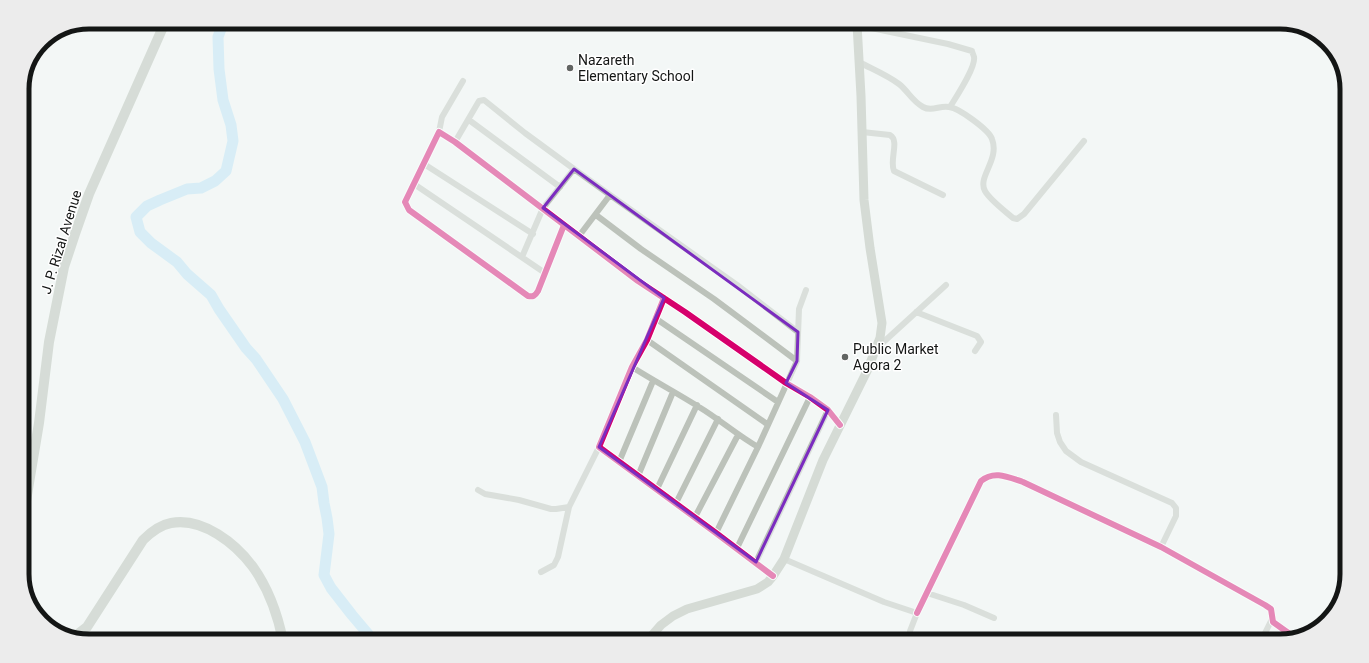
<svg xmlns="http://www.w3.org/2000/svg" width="1369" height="663" viewBox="0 0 1369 663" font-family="Roboto,sans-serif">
	<rect width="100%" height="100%" fill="#f3f7f5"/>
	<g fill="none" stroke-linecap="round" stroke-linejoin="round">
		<path stroke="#b8e1f6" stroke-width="11" d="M222,26L218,37L219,69L223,100L231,125L233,141L226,171L215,181L201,188L187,189L160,200L147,206L136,217L140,232L151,243L177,262L187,274L211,295L219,309L246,348L256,359L283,399L305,442L322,487L324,503L327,518L329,534L324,575L331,588L352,615L374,641"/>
		<path stroke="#bcc2ba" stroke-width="6" d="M857,25L948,44L972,51C972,52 974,56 974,57C976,67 956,97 950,107
			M859,62C872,69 887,75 899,84C908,91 912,101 923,107C932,112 940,105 949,107C959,108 989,130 992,139C1000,160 977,177 985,191C990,200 1005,211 1013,218L1017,219L1024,214L1084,141
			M469,120L560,187
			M439,132L442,117L463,81
			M862,132L890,135C900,141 889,160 894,171L943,195
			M455,142L479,101L484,100L525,133L574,169
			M424,164L533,234
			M414,184L545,273
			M596,215L641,249L714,299L797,361
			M564,225L538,291C535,296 533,297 528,296L409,210L405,202L439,132L455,142L638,281L685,312L786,383L810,397L828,410L840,425
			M579,236L610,195L737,285L798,332
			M522,257L543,208L574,169L610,195
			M664,298L647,340L632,367L599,447L716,533L773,576
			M916,312L977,336L981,342L975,351
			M655,318L778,402
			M647,340L767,424
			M877,348L946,285
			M632,367C654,381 677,393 699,407C719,419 737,435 758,447
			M1056,415L1057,433L1060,442L1066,451L1081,462L1172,503L1176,508V516L1161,547
			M619,462L653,381
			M638,476L673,392
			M657,489L697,405
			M478,490L485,494L519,500L551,509H556L569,507L599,447
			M676,503L718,419
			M695,517L738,435
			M716,533L758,447L797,361L799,309L806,290
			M737,548L810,397
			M784,559L884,602L917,613L910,631V641
			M756,562L828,410
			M541,572L554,565L558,557L569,507
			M927,593L964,605L994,618
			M917,613L981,481C994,470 1008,477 1023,482L1161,547L1265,605L1271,609L1273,622L1294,637
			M1261,641L1272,619"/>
		<path stroke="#b1b8ae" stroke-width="9" d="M647,641L661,625L673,616L687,609L757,589L768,582L773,576L784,559L823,460L867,371L880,338L882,323L870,248L864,200L861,96L857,24"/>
		<path stroke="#b3bbb1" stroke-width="10" d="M22,525L39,423L49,342L64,267L75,234L89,194L163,27
			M74,637L87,627L143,540C151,532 160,525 171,523C203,517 236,544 253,567C268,588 278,616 283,641"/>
		<g stroke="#fff" stroke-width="8">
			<path id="cycleway" d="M564,225L538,291C535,296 533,297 528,296L409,210L405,202L439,132L455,142L638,281L685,312L786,383L810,397L828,410L840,425
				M664,298L647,340L632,367L599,447L716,533L773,576
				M917,613L981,481C994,470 1008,477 1023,482L1161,547L1265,605L1271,609L1273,622L1294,637"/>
		</g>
		<use href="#cycleway" stroke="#d6006c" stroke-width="6"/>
	</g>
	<path d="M0 0H1369V663H0ZM574,169L798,332L797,361L786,383L828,410L756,562L599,447L664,298L543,208Z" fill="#f3f7f5" fill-opacity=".55" fill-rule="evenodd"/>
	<path fill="none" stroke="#7b2cbf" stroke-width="3" stroke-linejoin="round" d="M574,169L798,332L797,361L786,383L828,410L756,562L599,447L664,298L543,208Z"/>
	<g fill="#626563" stroke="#fff" stroke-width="1.5">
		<circle cx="570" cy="68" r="4"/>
		<circle cx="845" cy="357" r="4"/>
	</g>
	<g text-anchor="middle" stroke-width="3" stroke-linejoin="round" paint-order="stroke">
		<g font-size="14" fill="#141615" stroke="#fff" text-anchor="start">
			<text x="578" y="65">Nazareth<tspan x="578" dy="16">Elementary School</tspan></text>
			<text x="853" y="354">Public Market<tspan x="853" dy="16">Agora 2</tspan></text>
		</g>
		<g font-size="14" fill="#141615" stroke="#fff">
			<text transform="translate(61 242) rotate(-73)" y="5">J. P. Rizal Avenue</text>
		</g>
	</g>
	<path d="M0 0H1369V663H0ZM89 29H1280A60 60 0 0 1 1340 89V574A60 60 0 0 1 1280 634H89A60 60 0 0 1 29 574V89A60 60 0 0 1 89 29Z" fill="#ececec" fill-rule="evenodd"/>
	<path fill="none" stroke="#141615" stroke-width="5" d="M89 29H1280A60 60 0 0 1 1340 89V574A60 60 0 0 1 1280 634H89A60 60 0 0 1 29 574V89A60 60 0 0 1 89 29Z"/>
</svg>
